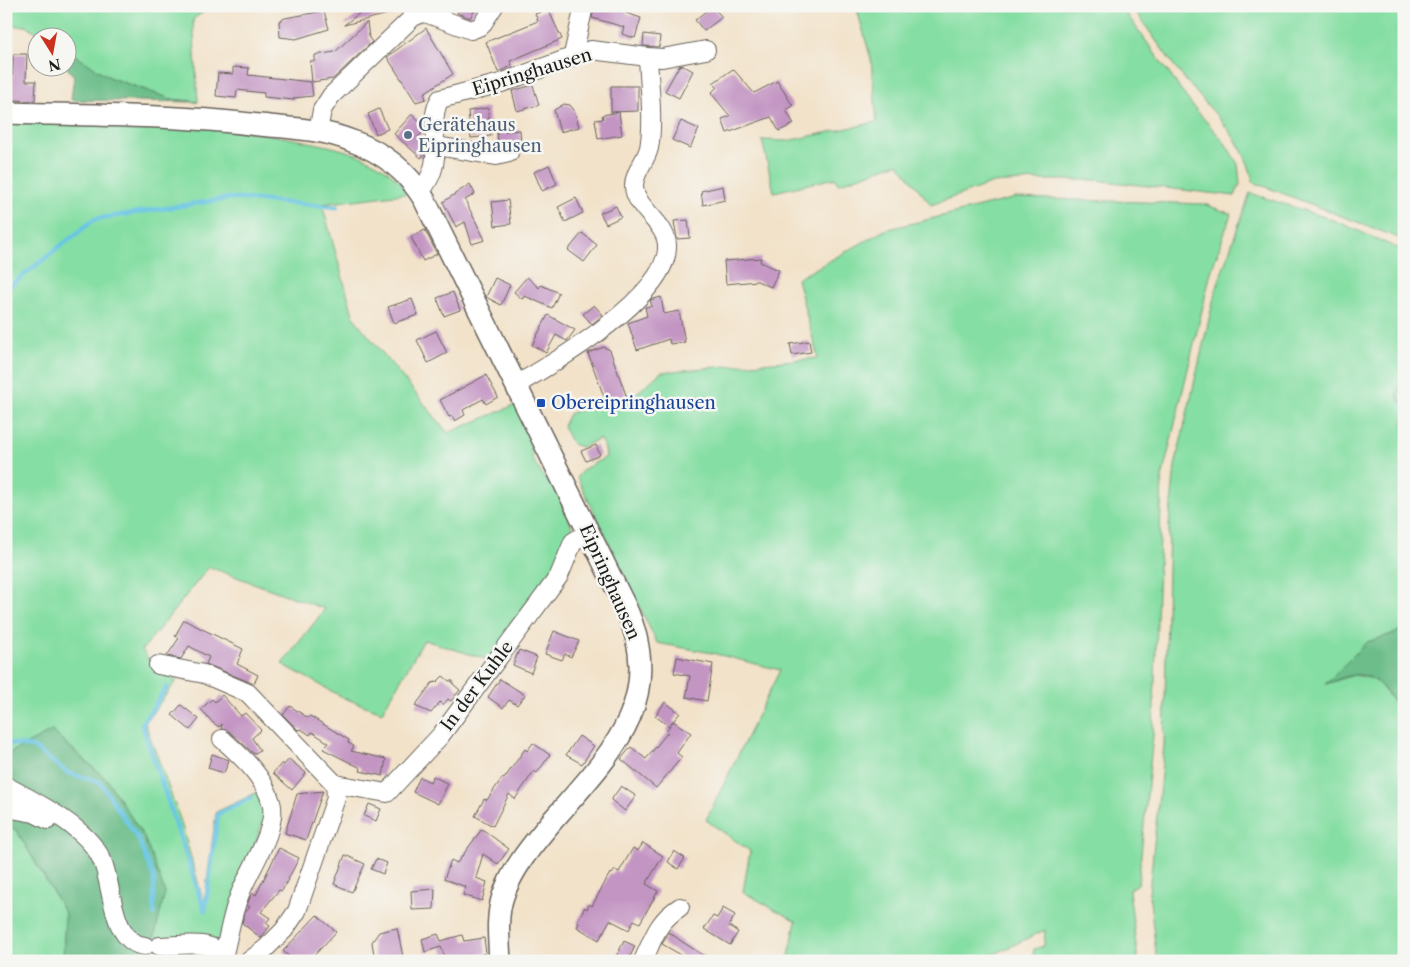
<svg xmlns="http://www.w3.org/2000/svg" width="1410" height="967" viewBox="0 0 1410 967" font-family="'Libre Caslon Text',serif">
	<rect width="100%" height="100%" fill="#f6f6f2"/>
	<filter id="ink" filterUnits="userSpaceOnUse"><feTurbulence type="fractalNoise" baseFrequency=".02" numOctaves="2"/><feDisplacementMap in="SourceGraphic" scale="10" xChannelSelector="R" yChannelSelector="G"/><feConvolveMatrix kernelMatrix="1 2 1 2 8 2 1 2 1" color-interpolation-filters="sRGB"/></filter>
	<filter id="wash" filterUnits="userSpaceOnUse"><feTurbulence type="fractalNoise" baseFrequency=".0096" numOctaves="4" result="noise"/><feDisplacementMap in="SourceGraphic" scale="20" xChannelSelector="R" yChannelSelector="G"/><feGaussianBlur stdDeviation="1.12" result="paint"/><feColorMatrix in="noise" values="0 0 0 0 0 0 0 0 0 0 0 0 0 0 0 0 0 1.4 0 .05"/><feComposite in="paint" operator="in"/></filter>
	<g filter="url(#wash)">
		<rect width="100%" height="100%" fill="#f2e2c9"/>
		<path fill="#85dea3" stroke="#507d60" d="M6,6H213L193,19L198,102L171,99L111,78L68,51V38L45,37L26,26H6Z
			M856,6H1121L1191,104L1225,143L1238,164L1240,184L1235,196L1095,180H1037L993,183L931,205L898,163L838,184L835,178L774,192L762,140L787,141L877,122L871,59Z
			M1132,6H1404V240L1253,182C1245,137 1206,107 1179,72C1163,51 1147,28 1132,6Z
			M8,122C107,124 207,120 304,141C329,146 355,151 377,164C390,171 401,183 411,193L322,204L354,318L448,433L517,404L529,438L533,460L545,479L553,484L572,526L561,561L492,661L424,640L382,712L344,698L282,664L325,609L209,567L142,650L158,671L177,680L145,723L180,819L204,903L216,812L262,790L268,805L224,942L153,945L144,837L107,780L52,731L6,755Z
			M1250,193L1336,221L1404,251V365L1397,394L1399,401L1404,404V627L1396,633L1367,642L1326,684L1354,675L1375,679L1398,707L1404,721V961H1157L1149,893L1164,745L1169,525L1175,466L1216,289Z
			M1016,198L1204,204L1231,214L1211,272L1162,478L1153,735L1138,884L1129,890L1138,961H1032L1034,949L1044,946L1045,930L980,961H788L796,921L743,892L750,851L706,820L780,670L712,653L657,643L577,477L584,469L606,457L605,449L600,439L582,447L572,444L563,426L569,414L586,407H608L629,400L661,372L818,358L797,279L885,230Z
			M6,824L17,831L65,913L63,961H6Z
			M190,951L206,952L218,961H149L151,954Z"/>
		<path fill="#6cbd89" stroke="#446c52" d="M68,51L111,78L171,99L198,102L71,100L74,76L67,68Z
			M1404,365V404L1399,401L1397,394Z
			M1404,627V721C1396,703 1378,672 1355,675C1345,676 1335,681 1325,684L1367,642L1396,633Z
			M52,731L107,780L144,837L165,892L149,961H63L65,913L17,831L6,824V755Z"/>
		<g fill="none" stroke-linecap="round" stroke-linejoin="round">
			<path stroke="#67c5e5" stroke-width="4.5" d="M6,289L95,219L231,198L337,207
				M167,687L142,724L205,911
				M6,743L33,747L68,773L100,782L139,840L154,878V914
				M205,910L218,814L251,798"/>
		</g>
		<g id="blocks">
			<path fill="#c395c3" d="M369,6H403L404,10L344,25Z
				M461,6H477L470,18L457,13Z
				M595,6H628L626,13L641,18L635,38L622,34L624,27L592,18Z
				M712,6L722,17L704,31L695,20Z
				M548,9L562,39L510,61L512,66L498,72L486,42L538,21L535,14Z
				M324,11L329,29L296,39L280,37L279,21L285,18Z
				M367,22L369,38L372,42L333,79L312,82L310,61H315V55L335,52Z
				M426,28L453,74L424,93L426,99L416,102L387,57Z
				M644,34L660,36L659,47L643,46Z
				M13,54H27L26,81H36L35,101L12,100Z
				M682,65L693,71L679,98L665,91L679,66Z
				M233,67L249,68L248,75L311,82L313,96L294,98V100L264,97V93L237,90L236,98L216,96L218,73L233,74Z
				M733,69L754,93L777,81L793,106L786,110L794,124L779,131L771,117L727,133L722,119L730,116L711,93L717,87L713,83Z
				M533,85L539,105L517,111L512,91Z
				M611,86H638V111L611,112Z
				M564,104L570,105L574,110L579,127L560,132L554,110Z
				M488,108L491,136L471,138L468,111Z
				M379,109L388,129L376,134L368,114Z
				M619,112L622,135L598,139L595,120L603,119L602,115Z
				M412,114L424,125V131L418,137L425,147V155L421,158L394,134Z
				M681,121L699,129L690,148L672,140Z
				M520,130L521,143L498,145L497,132Z
				M549,165L557,184L542,191L534,172Z
				M470,184L475,194L465,200L485,240L472,244L465,222L456,227L443,202Z
				M723,186L725,200L703,205L701,191Z
				M576,198L583,213L565,222L558,207Z
				M508,200L511,224L495,226L492,202Z
				M616,206L621,217L606,224L600,213Z
				M688,220L690,238L677,239L674,221Z
				M425,230L437,254L423,261L411,237Z
				M582,233L597,245L584,262L568,250Z
				M761,258L760,262L779,270L771,287L757,281L726,284L724,261Z
				M527,277L539,288L541,285L559,293L552,308L525,296L522,299L514,292Z
				M495,278L510,285L501,305L486,297Z
				M453,292L460,310L444,316L437,298Z
				M661,297L664,314L679,311L685,342L670,344L669,339L637,350L628,323L647,316L645,307L652,306L650,300Z
				M412,299L418,315L394,323L388,307Z
				M594,305L603,315L592,324L583,314Z
				M548,315L575,330L567,341L556,335L546,353L532,345Z
				M436,331L447,353L428,363L417,340Z
				M809,341L811,352L792,355L790,344Z
				M604,347L610,350L627,398L607,405L588,353Z
				M486,375L498,397L486,404L483,399L463,410L465,415L455,421L452,416L449,417L440,400Z
				M596,445L600,455L586,461L581,451Z
				M184,620L243,649L237,664L258,675L254,684L206,664L209,657L189,646L181,659L167,656L179,638L175,636Z
				M554,631L579,641L571,657L565,654L562,660L545,654Z
				M519,650L537,657L531,673L513,665Z
				M677,657L713,664L707,701L686,697L690,676L674,673Z
				M443,676L449,681H453V684L460,690L451,701L448,699L443,705L440,702L431,713L415,706L432,683L437,682Z
				M500,679L525,695L517,705L509,700L503,708L488,697Z
				M222,695L241,716L245,713L261,730L252,738L260,750L254,754L229,731L221,729L222,724L219,727L213,723L201,709L212,699L215,702Z
				M665,702L680,713L669,726L655,716Z
				M181,705L199,719L190,730L172,715Z
				M290,706L308,718L310,716L349,740L348,743L354,746L351,751L386,759L383,776L360,771L361,768L323,749L329,743L312,732L310,735L301,729L298,730L283,715Z
				M673,721L691,733L677,753L682,757L656,788L621,759L631,747L646,759L668,732L666,731Z
				M579,736L594,746L582,764L566,755Z
				M533,743L550,755L537,773L534,771L515,799L509,794L493,826L475,816L484,799L487,800L502,778L504,779L525,749L527,751Z
				M212,754L229,760L224,773L208,768Z
				M289,759L306,773L292,790L273,773L282,763L284,765Z
				M433,776L448,784L438,804L413,792L420,777L430,782Z
				M621,786L636,796L625,811L611,800Z
				M323,791L306,840L285,833L297,794Z
				M369,804L381,809L376,821L364,816Z
				M482,829L509,849L498,864L483,854L476,878L487,882L482,901L463,895L466,887L444,879L451,860L457,863Z
				M643,843L663,856L646,884L658,891L640,923L634,920L629,930L610,920L599,940L577,927L579,923L577,922L585,907L587,909L589,904L592,906L610,873L612,874L615,870L619,872L633,848L638,851Z
				M279,848L299,858L282,891L279,890L261,912L270,918L266,923L270,926L261,938L242,923L245,913L250,907L247,905L250,897L253,893L256,895Z
				M674,851L685,858L678,869L668,862Z
				M345,855L365,864L352,892L334,884Z
				M376,859L387,863L383,874L371,869Z
				M435,889L434,909L412,910L411,891Z
				M723,908L735,915L729,926L738,932L730,945L704,929L713,916L717,918Z
				M317,915L336,932L309,961H294L283,951Z
				M397,928L404,961H375L372,942L379,932Z
				M669,932L681,941L712,961H680L683,956L662,944Z
				M438,934L441,941L462,935L464,941L484,938L486,953L459,961H446L441,947L425,952L422,939Z
				M624,941L635,946L628,961H614Z"/>
		</g>
	</g>
	<g filter="url(#ink)">
		<use href="#blocks" fill-opacity="0" stroke="#676159" stroke-width="1"/>
		<g fill="none" stroke-linecap="round" stroke-linejoin="round">
			<g stroke="#676159" stroke-width="20">
				<path id="minor" d="M573,55L584,6
					M648,57L662,58L706,50
					M318,132L322,110L331,96L413,17L422,13L428,14L471,30L481,26L494,6
					M437,146L496,156L509,153
					M420,192C450,157 424,128 440,99L501,83L591,50L648,57C649,83 654,122 649,148C646,161 634,172 634,186C635,209 666,222 667,245C670,295 556,362 516,385
					M158,665L204,674L248,693L335,784L387,793L441,735L559,576L573,542L589,532
					M222,739C241,756 264,776 271,802C279,827 249,870 240,894C232,913 229,934 224,954
					M6,786C36,802 86,827 101,858C113,881 110,943 145,946
					M6,808L34,813L48,820
					M159,946C180,946 216,937 227,961
					M249,961L265,949L284,930L297,911L336,798L335,784
					M643,961C654,937 657,922 680,907"/>
			</g>
			<g stroke="#676159" stroke-width="24">
				<path id="major" d="M6,113C91,115 175,115 259,125C290,128 323,129 352,141C383,152 407,171 424,199L625,606C668,699 611,754 553,820C533,844 513,867 503,896C496,917 499,940 500,961"/>
			</g>
			<use href="#minor" stroke="#fff" stroke-width="18"/>
			<use href="#major" stroke="#fff" stroke-width="21"/>
		</g>
	</g>
	<circle fill="#5c6f8a" stroke="#f6f6f2" stroke-width="2" cx="408" cy="135" r="5"/>
	<rect fill="#1a4fb4" stroke="#f6f6f2" stroke-width="2" x="536" y="398" width="10" height="10" rx="2.5"/>
	<g text-anchor="middle" stroke-width="5" stroke-linejoin="round" paint-order="stroke">
		<g font-size="18" fill="#1c1c1c" stroke="#f6f6f2">
			<text transform="translate(532 72) rotate(-17)" y="6">Eipringhausen</text>
			<text transform="translate(610 582) rotate(66)" y="6">Eipringhausen</text>
			<text transform="translate(477 686) rotate(-53)" y="6">In der Kuhle</text>
		</g>
		<g font-size="18" fill="#4e5e75" stroke="#f6f6f2" text-anchor="start">
			<text x="418" y="131">Gerätehaus<tspan x="418" dy="21">Eipringhausen</tspan></text>
		</g>
		<g font-size="18" fill="#164399" stroke="#f6f6f2" text-anchor="start">
			<text x="551" y="409">Obereipringhausen</text>
		</g>
	</g>
	<rect width="1410" height="967" fill="none" stroke="#f6f6f2" stroke-width="25"/>
	<g transform="translate(52 52) rotate(169)"><circle r="24" fill="#f6f6f2" stroke="#9f9f9c"/>
	<path d="M0-4L9 19L0 12L-9 19Z" fill="#c8321e"/>
	<text y="-8" font-size="14" font-weight="bold" text-anchor="middle" fill="#1c1c1c">N</text>
	</g>
</svg>
